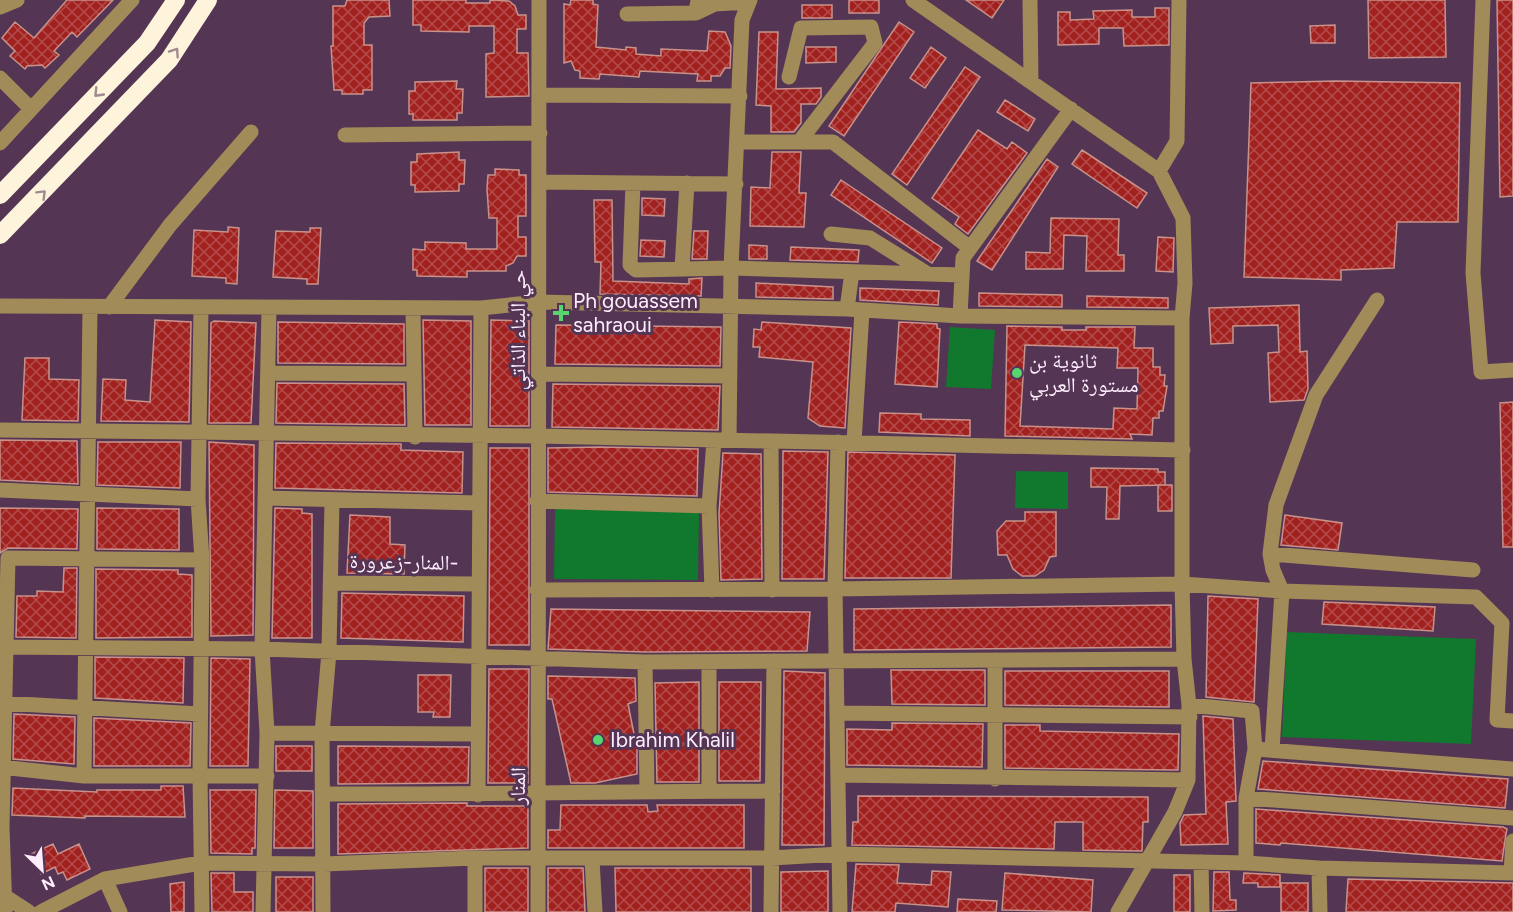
<svg xmlns="http://www.w3.org/2000/svg" width="1513" height="912" viewBox="0 0 1513 912" font-family="Figtree,'Noto Naskh Arabic',sans-serif">
	<defs>
		<pattern id="building-cross-hatch" width="8" height="8" patternUnits="userSpaceOnUse" patternTransform="scale(1.5)"><rect width="8" height="8" fill="#a1211f"/><path d="M0 0l8 8M0 8l8-8" fill="none" stroke="#b44c4c"/></pattern>
	</defs>
	<rect width="100%" height="100%" fill="#553554"/>
	<path fill="#11792e" d="M950,327L995,330L991,389L946,387Z
		M1016,471L1068,472V509L1015,508Z
		M555,509L699,510L698,580L554,579Z
		M1287,632L1476,639L1471,744L1282,737Z"/>
	<path fill="url(#building-cross-hatch)" stroke="#c8928b" stroke-width="1.5" fill-rule="evenodd" d="M67,0H113L77,37L72,32L54,51L59,55L45,68L42,65L27,66L25,69L10,56L15,51L2,38L15,22L34,38Z
		M347,0H389L390,16L369,17L364,23V45H372V90H363V94H342V90H334L331,46H333V6H345Z
		M413,0H466V3H490V0L509,1L515,6L518,15H526V29H517V53H528L529,96L486,97V54L494,53V26H469V32L421,31V25H413Z
		M571,0H593V4L598,5L596,47L626,50V47L636,48V54L661,56V49L707,51L709,31L725,32L731,46L730,68H725L720,76H711V81H697L698,74L640,71L639,77L600,74L599,79L580,78V71L575,70L571,61L564,63V4L570,5Z
		M849,0H879V13H849Z
		M966,0H1004L992,18Z
		M1368,0H1445L1446,57L1369,58Z
		M1497,0H1513V196L1500,197Z
		M802,5H832V18H802Z
		M1155,8H1169V45L1124,46L1123,28H1099V44L1058,45V12H1070V20L1094,19L1093,11L1132,10V17H1155Z
		M899,22L914,32L844,136L829,126Z
		M1335,25V43H1311L1310,26Z
		M759,32H778L776,89L821,88V97L816,104H801V123L794,132H771V106L756,105Z
		M806,47H836V62L806,63Z
		M931,47L946,58L925,88L910,78Z
		M965,67L980,77L907,185L892,174Z
		M457,81L456,89H463L462,113H457V120H413V114H409V91H415V82Z
		M1336,81L1460,83L1458,222H1397L1394,268L1341,270V280L1244,277L1251,83Z
		M1005,100L1035,119L1028,131L997,112Z
		M978,130L1007,149L1012,142L1027,153L968,234L955,224L959,217L932,198Z
		M1082,150L1147,193L1137,208L1072,164Z
		M459,152V160H465L464,184H459V191L415,192V185H411V162H417V154Z
		M772,152H801L799,193H806L804,227L750,226L751,187L770,188Z
		M1047,159L1058,167L992,270L977,261Z
		M495,169L519,170V175H526V216H518V237H526V256H517L513,263L506,266V271H467V277L417,276V270H413V249L425,250V242L466,243V249H497V218H489L487,189L488,175H495Z
		M841,180L942,248L932,263L831,195Z
		M642,198L665,199L664,216L642,215Z
		M594,200H612L613,281L689,284V279L702,278L701,296L600,294L601,262H595Z
		M1051,218L1119,219L1118,255H1124V271H1086L1087,236L1064,235L1063,269H1026V252L1050,253Z
		M228,227L239,228L237,284L226,283V278L192,276L194,230L228,232Z
		M310,228H321L318,284H307V279L273,277L276,231L310,232Z
		M694,231H708L707,259H692Z
		M1158,237L1174,238L1173,272L1156,271Z
		M641,240L665,241L664,257L640,256Z
		M749,245L767,246V259H749Z
		M791,247L859,250L858,262L790,260Z
		M756,283L833,287V299L756,297Z
		M860,288L939,291L938,305L860,300Z
		M979,293L1062,295V307L979,306Z
		M1087,296L1168,298V308L1087,307Z
		M1299,305L1300,352L1307,351L1308,389L1304,400L1270,402L1268,353L1279,352L1278,325L1233,326V343L1211,344L1209,308Z
		M155,320L191,322L189,422L101,421L103,379L126,380L125,400L150,402Z
		M423,320L471,321V425H425Z
		M491,320L529,321V426H490Z
		M214,321L256,323L251,423H209L211,323Z
		M278,322L404,324V364L278,363Z
		M762,322L851,328L845,428L820,426L808,418L813,362L759,357L760,347H753L754,329L761,330Z
		M899,322L937,324V328L940,329L937,387L895,384Z
		M556,325L721,327L720,366L555,364Z
		M1007,326L1062,327V330H1086V327H1135L1134,348H1153V367H1160V375H1165L1164,386H1167L1163,411H1159V418H1153L1152,435L1130,434L1132,439L1005,436ZM1025,345L1118,348L1117,368H1138L1137,409L1114,408L1113,429L1020,426Z
		M25,358H49V379L79,380L78,421L22,420Z
		M277,383L404,384L405,425L276,423Z
		M553,384L720,386L718,430L552,427Z
		M1513,402V547H1503L1500,403Z
		M880,413L921,414V419L970,420V436L879,432Z
		M0,440L77,441L78,484L0,480Z
		M98,442H181L180,488L97,485Z
		M209,442L254,445L253,635L211,636Z
		M276,443L401,444V450L463,452L462,493L275,488Z
		M599,447L698,449L697,496L548,492V448Z
		M490,448H529V645H489Z
		M783,451L828,452L824,579H782Z
		M848,452L955,455L951,578H845Z
		M723,453L761,454L762,579L721,580L719,514Z
		M1091,468L1158,469V472H1165V485L1120,486L1119,519H1106L1107,487H1091Z
		M1158,485H1172V511H1158Z
		M0,508L78,509L77,549L8,548L0,553Z
		M97,508L179,509V550L97,549Z
		M275,508L302,509V513L312,514V638H272Z
		M1025,512H1056V556L1050,557L1044,570L1035,576H1022L1013,569L1007,555H998L997,531L1006,521H1025Z
		M350,515L390,517V544L405,545L404,574L347,573Z
		M1285,515L1342,523L1338,550L1281,545Z
		M64,568H77L76,638L16,637L17,596H37V591L63,592Z
		M96,569L178,570V574L192,575V637L96,638Z
		M342,593L464,596L463,642L341,638Z
		M1208,596L1258,599L1254,702L1206,697Z
		M1324,602L1435,607L1433,631L1322,624Z
		M1171,605V647L854,650V609Z
		M551,609L810,612L807,651L645,652L548,649Z
		M95,657L184,658L183,703L95,698Z
		M211,658L250,659L248,766H210Z
		M489,669H529L528,783H488Z
		M891,670H985V705L892,704Z
		M784,671L825,673L824,845H782Z
		M1005,671H1169V707L1005,705Z
		M418,675H451L450,717H433L434,712H418Z
		M548,676L635,678L636,701L628,704L637,749V774L595,783H571L552,699H548Z
		M699,682V782H657L655,683Z
		M719,682H761L760,781H719Z
		M14,714L75,717L74,764L13,759Z
		M1203,716L1233,719L1236,801L1226,802L1228,844L1181,845L1180,823L1184,815L1206,814Z
		M94,718L191,723L190,766H94Z
		M892,723L983,724L982,767L847,765V729L892,730Z
		M1005,725H1040V731L1179,734L1178,770L1005,768Z
		M276,746H312V771H276Z
		M338,746L469,747L468,783L338,784Z
		M1263,761L1508,779L1505,808L1258,789Z
		M161,786H183L185,817L85,816V818L12,815L13,788L97,792V790H161Z
		M210,790H256L255,848H252V854L211,853Z
		M275,790L313,791V848H274Z
		M858,796L1148,797V822H1143L1142,851L1083,850V822H1055L1054,849L852,845L853,822H858Z
		M467,803V806H528V848L338,854V804Z
		M561,805H647L648,812L658,811L657,805H744V848H548V830H560Z
		M1256,809L1503,827L1507,829L1506,834L1502,861L1281,843L1280,845L1256,843Z
		M53,844L58,854L79,844L90,869L67,880L63,872L58,874L55,867L41,874L31,854Z
		M856,864L899,865L897,883L931,885L932,871L951,872L948,907L896,903L895,912H852Z
		M485,868H528V912H485Z
		M548,868H583L585,912H548Z
		M615,868H751V912H616Z
		M828,871V912H781V872Z
		M1214,872H1229L1230,900H1236V910L1213,911Z
		M211,873H234V892H253V912H212Z
		M1005,873L1093,880L1091,912L1002,910Z
		M1244,873L1280,875V887H1258V883H1243Z
		M1174,875H1190V912H1174Z
		M276,877H313V912H276Z
		M1348,879L1513,883V912H1346Z
		M184,882V912H171L170,884Z
		M1281,883H1308V912H1281Z
		M958,899L997,901L996,912H957Z"/>
	<g fill="none" stroke-linecap="round" stroke-linejoin="round">
		<path stroke="#a18b58" stroke-width="15" d="M913,0L1159,171L1183,218L1185,283L1182,318V584L1184,659L1189,705L1188,780L1175,812L1118,912
			M1030,0L1031,81
			M1483,0L1473,273L1481,372L1513,370
			M0,7L17,0
			M696,13L715,4L749,2
			M627,14L696,13L698,0
			M789,77L801,28L871,27L875,43L799,142
			M0,78L31,109
			M540,95L740,96
			M345,135L540,133
			M738,142H833L970,248
			M0,143L132,0
			M1159,171L1177,141L1179,0
			M540,182L736,184
			M633,183L630,265L636,270L731,268L962,275
			M831,234L870,238L928,274
			M682,269L687,183
			M0,306L481,308L538,302L847,309L960,316L1182,318
			M109,307L170,225L251,132
			M201,308L198,499L202,560L200,775L202,912
			M413,308L415,437
			M847,309L852,272
			M960,316L963,258L1071,109
			M269,373L414,374
			M540,374L730,376
			M0,430L539,436L1183,450
			M729,440L731,268L742,20L750,0
			M771,441L772,590
			M838,442L835,589L840,912
			M854,442L862,311
			M0,490L198,499
			M265,498L479,503
			M537,501L709,506
			M1270,554L1473,570
			M331,583L478,584
			M537,590L835,589L1182,584L1282,591L1476,597L1502,623L1497,720L1513,721
			M712,590L709,506L714,440
			M0,647L262,649L645,662L1184,659
			M995,660V779
			M645,662L647,790
			M0,703L200,714
			M1189,705L1252,711L1255,749L1513,769
			M837,713L1190,717
			M267,733L477,734
			M1272,750L1282,591L1273,570L1270,554L1276,505L1316,395L1377,300
			M0,767L84,776H267
			M838,775L1188,780
			M84,776L90,307
			M709,791V662
			M324,794C473,795 623,791 773,791
			M478,795L481,308
			M1246,798L1513,818
			M592,860L595,912
			M1201,862L1202,912
			M1246,863V798L1255,749
			M1319,868L1320,912
			M1511,873L1513,841
			M105,879L120,912
			M0,897H6L29,912
			M5,912L2,827L8,558L202,560
			M41,912L105,879L201,863L324,864L475,858H771L840,854L1246,863L1319,868L1513,873
			M263,912L267,733L262,649L269,308
			M323,912L322,733L329,652L332,501
			M475,912V858
			M538,912L539,0
			M771,912L774,661"/>
		<path stroke="#fef4dc" stroke-width="18" d="M0,195L147,43L176,0
			M0,235L169,60L208,0"/>
	</g>
	<defs><path id="oneway-chevron" d="M-2-3.5L2.5 0L-2 3.5" fill="none" stroke-width="1.6" stroke-linecap="round" stroke-linejoin="round" transform="scale(1.5)"/></defs>
	<g stroke="#a18b91">
		<use href="#oneway-chevron" transform="translate(175 52) rotate(-56)"/>
		<use href="#oneway-chevron" transform="translate(98 93) rotate(134)"/>
		<use href="#oneway-chevron" transform="translate(42 194) rotate(-45)"/>
	</g>
	<g fill="#59d56f" stroke="#553554" stroke-width="2">
		<path d="M558 304h6v6h6v6h-6v6h-6v-6h-6v-6h6z"/>
		<circle cx="1017" cy="373" r="6"/>
		<circle cx="598" cy="740" r="6"/>
	</g>
	<g text-anchor="middle" stroke-width="6" stroke-linejoin="round" paint-order="stroke">
		<g font-size="21" fill="#feeefd" stroke="#553554" text-anchor="start">
			<text x="573" y="308">Ph gouassem<tspan x="573" dy="24">sahraoui</tspan></text>
			<text x="1029" y="368">ثانوية بن<tspan x="1029" dy="24">مستورة العربي</tspan></text>
			<text x="610" y="747">Ibrahim Khalil</text>
		</g>
		<g font-size="21" fill="#feeefd" stroke="#553554">
			<text transform="translate(518 330) rotate(-90)" y="7">حي البناء الذاتي</text>
			<text transform="translate(404 562) rotate(1)" y="7">المنار-زعرورة-</text>
			<text transform="translate(518 786) rotate(-89)" y="7">المنار</text>
		</g>
	</g>
	<g transform="translate(42 870) rotate(155)" stroke="#553554" stroke-width="4.5" paint-order="stroke">
	<path d="M0-4.5L10 22L0 15L-10 22Z" fill="#feeefd"/>
	<text y="-9" font-size="16" font-weight="bold" text-anchor="middle" fill="#feeefd">N</text>
	</g>
</svg>
